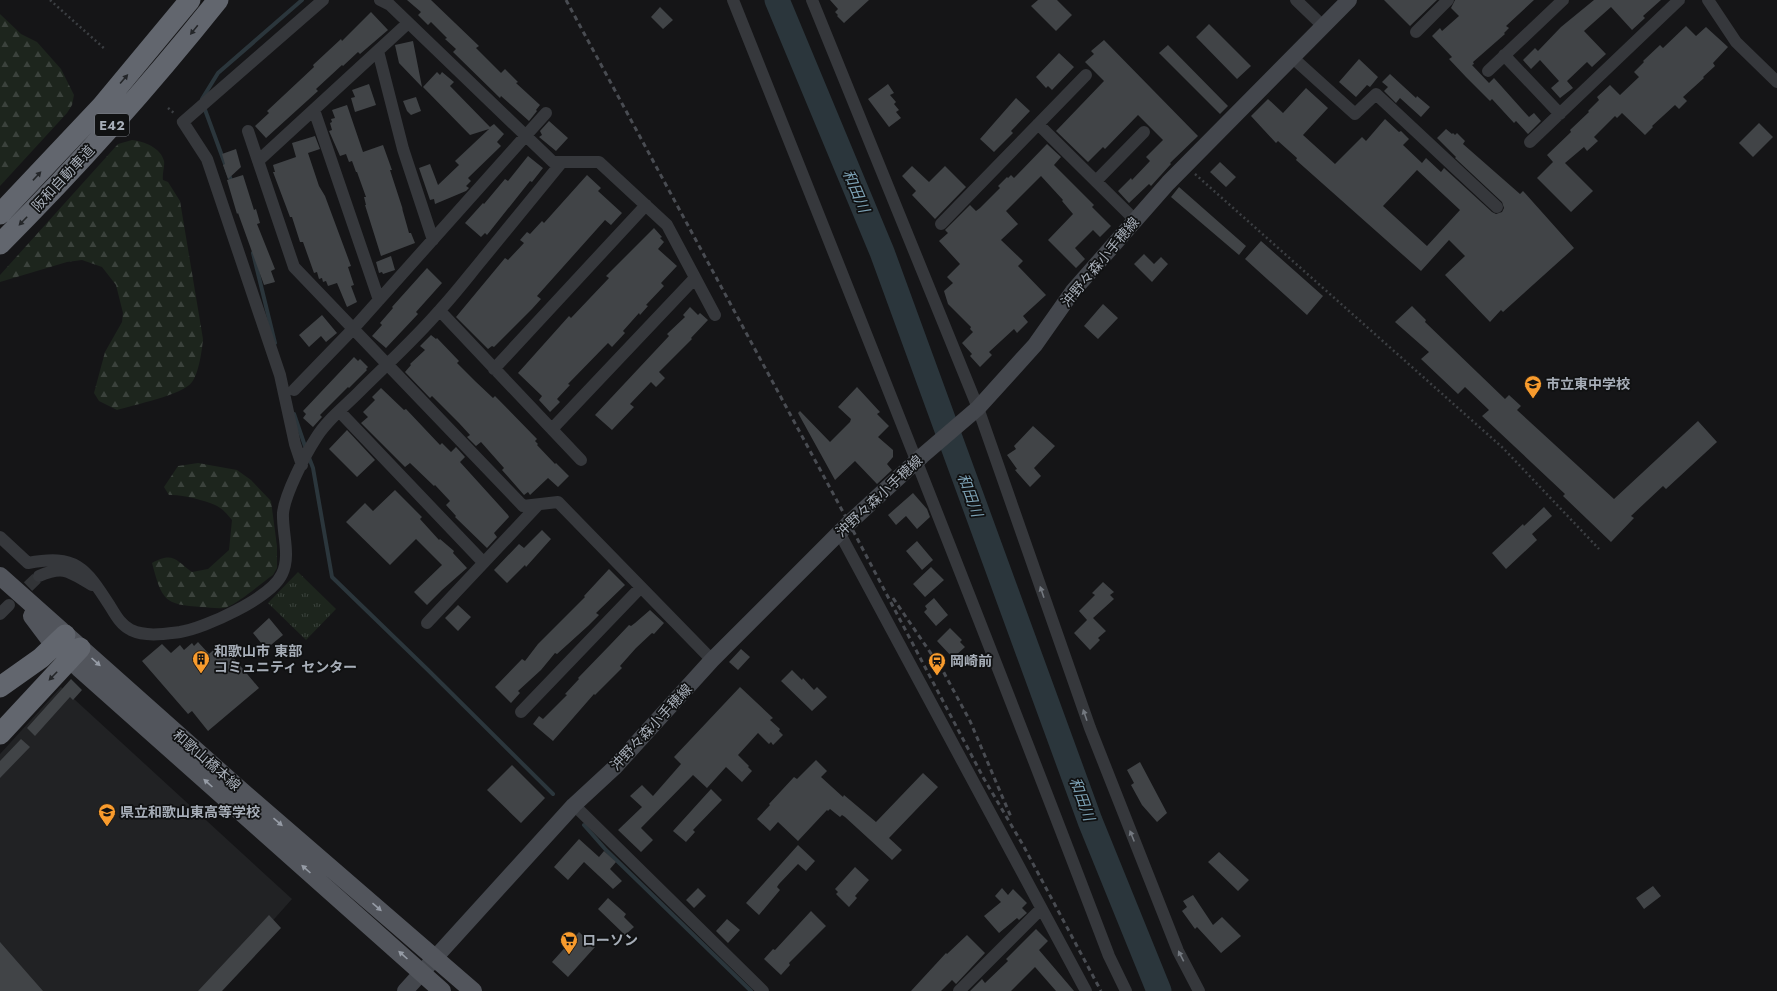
<svg xmlns="http://www.w3.org/2000/svg" width="1777" height="991" viewBox="0 0 1777 991" font-family="Jost,'Noto Sans JP',sans-serif">
	<defs>
		<pattern id="grass-tufts" width="24" height="20" patternUnits="userSpaceOnUse"><rect width="24" height="20" fill="#1d251d"/><path d="M3 7l-1-3M5 7V3M7 7l1-3M15 17l-1-3M17 17v-4M19 17l1-3" fill="none" stroke="#3b423c"/></pattern>
		<pattern id="forest-firs" width="22" height="20" patternUnits="userSpaceOnUse"><rect width="22" height="20" fill="#1d251d"/><path d="M5 1l3.5 6h-7zM16 11l3.5 6h-7z" fill="#3b423c"/></pattern>
	</defs>
	<rect width="100%" height="100%" fill="#151517"/>
	<path fill="#212224" d="M61,687L292,899L210,991H0V754Z"/>
	<path fill="url(#grass-tufts)" d="M298,572L336,609L306,640L268,603Z"/>
	<path fill="url(#forest-firs)" d="M0,14L21,34L37,42L61,69L74,95L72,105L67,113L0,186Z
		M132,140C144,141 161,148 164,161C165,166 162,174 163,180L168,182L180,201L203,339C202,350 199,373 192,382C183,395 133,405 117,410L99,401L94,393L105,352L122,322L123,313L116,285L102,267L82,260L67,262L0,282V275L118,144Z
		M198,463L237,470L251,480L271,501L277,546V568L273,575C260,584 240,602 227,607C221,610 209,607 202,607C164,605 162,600 152,563C174,551 176,561 192,572L208,569L229,550L232,520C227,514 222,508 215,505C204,500 181,494 169,495L164,487L178,466Z"/>
	<g fill="none" stroke-linecap="round" stroke-linejoin="round">
		<path stroke="#2b363c" stroke-width="4" d="M202,99L218,73L302,0
			M204,107L232,183
			M253,253L275,343
			M294,414L306,449
			M308,455L313,468L332,577L428,670L553,794
			M584,825L606,850L751,991"/>
		<path stroke="#2b363c" stroke-width="25" d="M777,0L882,252L1090,821L1159,991"/>
	</g>
	<path fill="#414447" fill-rule="evenodd" d="M407,0H431L479,46L476,48L501,73L505,69L518,82L516,83L540,105L536,110L537,111L529,121L501,96L500,98L453,52L456,49L445,39L447,38L431,22L428,25L418,15L421,12Z
		M830,0H869L844,23L837,16L838,15L835,12L838,9Z
		M1038,0H1057L1072,15L1056,31L1031,6Z
		M1384,0H1437L1410,26Z
		M1455,0H1534L1506,26L1509,28L1504,33L1505,34L1473,62L1474,64L1472,65L1489,83L1494,78L1529,117L1534,113L1541,121L1528,134L1516,121L1514,123L1492,99L1490,101L1466,77L1449,59L1452,57L1432,36L1440,28L1442,31L1459,16L1451,8Z
		M1594,0H1661L1643,16L1645,18L1632,30L1611,7L1584,31L1606,54L1592,67L1587,62L1567,81L1573,88L1560,98L1551,88L1559,81L1540,60L1531,69L1523,60L1535,48L1538,51L1561,27Z
		M660,7L673,20L663,29L651,17Z
		M371,12L388,30L360,54L358,52L343,66L342,65L316,89L318,91L266,138L255,126L269,113L267,111L314,67L313,65L341,39L342,41Z
		M1209,24L1251,66L1237,79L1196,37Z
		M1686,26L1696,36L1706,27L1728,47L1713,63L1715,66L1703,77L1704,78L1683,97L1687,101L1679,109L1675,105L1652,126L1653,127L1645,135L1622,113L1617,118L1615,116L1594,137L1598,141L1587,151L1584,147L1565,163L1593,191L1571,212L1537,178L1553,162L1547,155L1571,132L1570,130L1589,112L1588,111L1599,100L1597,97L1610,85L1620,95L1639,77L1634,72L1644,62L1643,61L1660,45L1663,48Z
		M1104,40L1198,136L1170,163L1171,164L1151,186L1149,184L1129,203L1118,191L1131,178L1132,180L1150,161L1146,157L1163,140L1138,115L1105,149L1103,147L1088,162L1056,131L1104,81L1085,62L1094,54L1091,51Z
		M413,41L422,87L399,63L395,45Z
		M1168,45L1228,106L1220,114L1159,53Z
		M1059,53L1074,67L1052,90L1048,86L1046,88L1036,77Z
		M1359,59L1378,77L1370,87L1367,85L1356,97L1339,82Z
		M437,72L440,75L442,72L454,82L450,86L490,127L494,124L504,134L497,142L501,146L468,178L471,181L466,186L469,188L466,191L435,204L434,199L430,200L419,168L430,164L438,185L459,165L455,161L489,129L470,135L423,87Z
		M1390,74L1416,98L1417,96L1430,107L1421,117L1400,98L1396,103L1384,91L1388,87L1382,82Z
		M369,84L376,105L355,112L351,98L355,97L352,90Z
		M888,84L894,93L890,95L896,102L894,104L899,110L896,112L901,118L889,127L868,99Z
		M1306,88L1328,108L1303,135L1335,164L1362,137L1366,141L1385,119L1399,132L1401,131L1409,139L1403,145L1422,163L1426,158L1441,172L1444,168L1492,212L1496,214L1502,212L1504,208L1502,202L1455,158L1456,157L1437,138L1446,129L1452,134L1453,133L1455,135L1457,133L1465,141L1463,144L1520,194L1523,191L1574,248L1503,312L1501,310L1490,322L1445,275L1465,256L1449,240L1421,271L1296,160L1297,158L1278,141L1276,143L1251,116L1268,99L1283,113ZM1417,170L1460,210L1427,246L1383,206Z
		M416,97L421,111L411,115L407,111L403,101Z
		M1016,98L1030,111L1011,131L1013,133L994,152L980,139Z
		M347,105L363,152L383,145L392,170H390L403,210L402,208L409,233H411L415,243L381,256L365,205H366L364,197H366L357,172H356L352,161L349,162L346,154L340,156L329,131L332,130L330,123L332,122L331,119L335,118L332,110Z
		M549,121L568,138L556,151L539,137L542,135L540,131Z
		M1759,123L1773,137L1753,157L1739,143Z
		M315,136L320,149L308,153L319,186L325,196L351,266L348,267L354,285L351,286L357,302L347,307L337,283L328,286L326,281L323,282L322,278L319,279L317,272L314,273L303,242H300L292,217H290L273,172H275L273,165L296,157L292,143Z
		M1047,144L1061,157L1054,165L1094,205L1092,207L1111,226L1100,237L1093,230L1075,248L1085,259L1076,268L1048,240L1073,214L1062,201L1063,200L1041,176L1006,211L1018,224L1001,240L1023,261L1018,266L1046,295L1023,316L1028,322L1017,333L1014,329L989,352L992,355L980,367L970,356L972,354L962,343L973,332L970,329L971,327L948,304L944,291L953,283L947,277L960,264L939,241L948,233L945,230L970,205L976,211L980,208L1000,188L998,186L1007,177L1008,178L1011,175L1014,178Z
		M236,149L241,167L228,179L223,165L225,164L222,154Z
		M528,156L543,168L532,182L530,181L487,235L485,233L481,237L465,223L483,203L484,204L505,179L508,181Z
		M1220,162L1236,177L1226,187L1210,172Z
		M912,166L929,182L945,166L966,187L935,219L912,195L916,191L902,176Z
		M243,175L254,210L256,209L260,223L257,224L275,269L271,271L275,282L264,285L238,213L237,214L227,180Z
		M587,175L601,188L598,191L622,213L611,225L605,220L537,296L541,299L532,309L494,347L492,346L488,349L456,317L505,258L508,260L524,243L520,240L527,232L530,234L542,221L544,223Z
		M1179,187L1246,246L1239,255L1171,197Z
		M654,228L662,237L660,238L664,242L658,249L677,266L661,283L664,286L646,305L648,306L640,315L639,313L623,331L625,333L612,347L608,343L568,384L570,385L557,399L560,402L550,412L539,400L542,396L518,373L569,316L571,318L609,278L606,276Z
		M1261,241L1323,296L1307,315L1245,259Z
		M1144,254L1154,264L1161,257L1168,264L1152,282L1134,264Z
		M391,256L395,270L383,274L382,272L379,273L376,262Z
		M427,268L442,283L416,312L418,314L386,348L372,336L382,325L380,323L393,308L392,307Z
		M1103,304L1118,318L1098,339L1084,326Z
		M1412,306L1426,320L1425,322L1505,399L1509,395L1521,406L1517,410L1614,499L1698,421L1717,442L1666,489L1663,486L1631,516L1634,518L1611,542L1563,496L1565,494L1482,416L1489,410L1465,387L1458,394L1421,359L1429,352L1395,322Z
		M690,307L698,315L700,313L708,320L691,338L692,339L659,372L665,378L656,387L651,382L630,404L634,407L612,430L595,415L669,336L667,334L685,317L683,315Z
		M322,315L337,333L326,342L321,336L309,347L299,335Z
		M431,335L436,339L437,338L459,361L457,363L475,381L493,398L495,396L537,439L535,441L538,444L537,445L555,464L556,463L569,476L558,487L548,478L530,495L528,492L524,495L502,470L504,468L481,442L476,446L467,437L470,435L459,423L432,396L430,398L405,372L411,365L410,364L425,350L420,346Z
		M354,357L358,361L360,359L368,367L366,369L367,370L349,388L348,387L320,415L322,417L313,427L303,418L306,414L303,411Z
		M857,387L880,412L877,414L889,426L878,437L893,450V457L887,464L892,470L877,484L855,461L835,480L798,413L800,411L830,442L850,422L851,419L838,407Z
		M381,388L404,410L406,409L440,445L442,443L451,452L456,447L465,457L460,462L508,515L509,517L494,533L497,537L487,548L455,517L456,516L446,505L450,501L435,485L434,486L410,463L405,467L361,423L368,417L363,412L375,400L372,397Z
		M1033,426L1055,446L1034,468L1041,476L1030,487L1015,470L1017,469L1007,455L1016,449L1014,446Z
		M347,430L375,460L357,477L329,449Z
		M395,490L422,517L420,519L439,540L440,539L454,551L453,553L467,568L442,590L427,605L414,592L442,565L416,539L390,565L346,522L365,503L373,511Z
		M913,493L927,509L930,517L917,529L906,516L896,525L888,515Z
		M1544,507L1552,516L1532,534L1537,540L1506,569L1492,553L1523,524L1524,526Z
		M542,530L551,539L526,567L525,565L507,583L494,570L519,544L524,548Z
		M917,541L933,560L922,570L906,551Z
		M931,567L944,580L925,597L913,584Z
		M609,569L625,585L596,613L599,615L588,626L557,654L555,653L541,670L518,691L520,693L511,703L495,687L522,659L525,661L538,644L585,597L584,596Z
		M1103,582L1114,592L1110,595L1114,599L1093,618L1106,631L1098,638L1100,640L1090,650L1074,633L1087,620L1079,611L1095,595L1092,593Z
		M934,598L948,615L936,626L924,612L927,609L925,606Z
		M458,605L471,617L458,631L445,618Z
		M650,610L664,623L654,634L652,633L636,648L620,666L622,668L595,695L594,694L553,741L533,724L539,716L543,719L567,695L565,694L579,679L578,678L610,645L629,625L631,626L635,623Z
		M269,618L283,635L266,649L253,633Z
		M950,628L962,640L960,642L965,647L953,658L937,641Z
		M198,642L209,654L221,643L259,688L208,731L192,711L188,714L142,661L162,644L171,653L180,645L184,650L192,643L194,646Z
		M741,649L750,657L738,670L729,662Z
		M792,670L802,680L803,678L814,690L817,687L827,697L812,711L781,681Z
		M71,679L82,690L73,700L70,697L35,736L27,728Z
		M740,687L773,718L770,720L780,729L779,731L783,735L773,745L771,742L769,744L758,733L738,755L749,766L748,767L752,771L742,782L726,767L707,788L693,775L641,828L653,840L641,852L618,830L642,807L630,796L642,785L653,796L681,764L674,757Z
		M21,739L30,747L0,778V761Z
		M816,760L827,771L821,777L843,797L844,795L876,822L923,773L938,787L889,838L902,850L892,860L845,817L842,815L840,817L830,809L828,811L827,810L798,841L778,822L770,831L757,819L770,805L769,804L794,777L797,779Z
		M1140,762L1167,813L1157,822L1142,805L1131,785L1134,783L1127,770Z
		M512,765L545,798L521,823L487,790Z
		M711,789L722,800L693,830L695,832L686,842L673,831Z
		M579,839L599,857L604,851L616,862L610,869L622,881L613,889L584,862L568,880L554,867Z
		M798,845L815,861L806,871L798,864L779,884L777,887L780,890L759,915L746,903Z
		M1219,852L1249,880L1238,891L1208,862Z
		M855,867L869,880L855,896L857,898L849,907L836,894L838,892L835,889Z
		M1653,886L1661,896L1644,909L1636,898Z
		M698,888L706,896L694,908L686,900Z
		M1002,888L1008,895L1013,889L1027,903L1022,908L1027,913L1019,920L1017,918L999,933L984,916L1001,902L995,896Z
		M1193,895L1213,925L1222,917L1241,936L1221,953L1197,927L1195,929L1182,911L1187,907L1183,901Z
		M608,898L626,914L624,917L634,927L625,935L598,909Z
		M811,911L826,926L789,963L790,965L781,975L764,959L773,949L775,950Z
		M269,915L281,928L222,991H198Z
		M727,919L740,930L728,943L716,931Z
		M1036,929L1048,941L1039,950L1074,991H1056L1035,967L1011,991H970L982,979L985,983L1008,961L1006,959Z
		M579,932L595,947L568,977L552,962Z
		M967,935L985,953L956,984L952,980L941,991H911L946,953L947,954Z
		M0,942L43,991H0Z"/>
	<g fill="none" stroke-linecap="round" stroke-linejoin="round">
		<path stroke="#323437" stroke-width="12" stroke-dasharray="12 6" stroke-linecap="butt" d="M15,599L39,576"/>
		<path stroke="#3c3f43" stroke-width="2.5" stroke-dasharray="2 3" stroke-linecap="butt" d="M50,0L106,50
			M168,108L174,113
			M1195,174L1503,448L1599,549"/>
		<path stroke="#36383c" stroke-width="12" d="M380,0L390,5L553,162H599L667,225L715,315
			M733,0C860,318 987,636 1109,956L1126,991
			M812,0L978,408L1090,728L1178,951L1199,991
			M1296,0L1324,27
			M1708,0L1736,42L1777,82
			M1416,32L1448,0
			M378,51L403,149L433,240
			M1504,55L1560,114
			M1293,58L1355,114L1376,94L1497,207
			M1488,71L1563,0
			M314,110L379,300
			M1038,124L1135,220
			M248,131L294,267L523,506L558,502L712,660
			M1530,142L1679,0
			M258,161L408,23
			M1096,181L1144,132
			M941,224L1086,75
			M440,311L581,460
			M494,369L646,205
			M294,390L353,329L546,113
			M339,411L483,562
			M552,429L695,278
			M302,465L295,444L280,375L207,159L183,122L323,0
			M839,532L1086,991
			M0,537L28,563C76,554 85,567 110,606C116,616 121,625 131,630C146,637 164,634 180,632C205,628 271,598 282,574C291,556 282,532 283,513C285,494 305,455 316,438C326,421 344,407 358,393C385,366 414,340 439,311C454,295 467,278 481,261C508,228 535,195 562,162
			M39,576C65,565 69,572 92,585
			M0,614L9,605
			M427,623L538,505
			M521,712L641,587
			M574,805L763,991
			M959,991L1041,909"/>
		<path stroke="#44474d" stroke-width="16" d="M405,991L574,805L614,768L712,660L849,523L922,456L978,408L1035,345L1073,291L1168,183L1349,0"/>
		<path stroke="#52555c" stroke-width="18" d="M0,576L236,786L473,991
			M32,616L50,640L80,669L442,991"/>
		<path stroke="#62666e" stroke-width="21" d="M0,214L102,106L190,0
			M0,244C77,167 150,85 218,0
			M0,687L41,658L65,635
			M0,734L80,648"/>
		<path stroke="#494c52" stroke-width="3" stroke-dasharray="5 4" stroke-linecap="butt" d="M566,0L849,523L983,777L1023,845L1101,991
			M893,598L943,671L970,721L1011,817"/>
	</g>
	<defs><path id="oneway-solid" d="M-6-.8H1V-3.2L6.5 0L1 3.2V.8H-6Z"/></defs>
	<g fill="#242629">
		<use href="#oneway-solid" transform="translate(194 30) rotate(129)"/>
		<use href="#oneway-solid" transform="translate(124 79) rotate(-49)"/>
		<use href="#oneway-solid" transform="translate(37 176) rotate(-47)"/>
		<use href="#oneway-solid" transform="translate(23 221) rotate(134)"/>
		<use href="#oneway-solid" transform="translate(53 676) rotate(134)"/>
	</g>
	<g fill="#747980">
		<use href="#oneway-solid" transform="translate(1042 592) rotate(-109)"/>
		<use href="#oneway-solid" transform="translate(1085 715) rotate(-109)"/>
		<use href="#oneway-solid" transform="translate(1132 836) rotate(-112)"/>
		<use href="#oneway-solid" transform="translate(1181 956) rotate(-117)"/>
	</g>
	<g fill="#969ca6">
		<use href="#oneway-solid" transform="translate(96 662) rotate(42)"/>
		<use href="#oneway-solid" transform="translate(208 783) rotate(-138)"/>
		<use href="#oneway-solid" transform="translate(278 822) rotate(41)"/>
		<use href="#oneway-solid" transform="translate(306 869) rotate(-138)"/>
		<use href="#oneway-solid" transform="translate(377 907) rotate(41)"/>
		<use href="#oneway-solid" transform="translate(403 955) rotate(-138)"/>
	</g>
	<defs>
		<g id="school-pin" transform="scale(0.9)"><path d="M0 17L-7.5 6A9.5 9.5 0 1 1 7.5 6Z" fill="#f89b2d" stroke="#101112"/><path d="M0-5L7-2L0 1L-7-2ZM-4 1L0 2.5L4 1V4Q0 6-4 4Z" fill="#111"/></g>
		<g id="building-pin" transform="scale(0.9)"><path d="M0 17L-7.5 6A9.5 9.5 0 1 1 7.5 6Z" fill="#f89b2d" stroke="#101112"/><path d="M-4-6H4V6H1V3H-1V6H-4ZM-2.5-4.3h1.7v1.8h-1.7ZM.8-4.3h1.7v1.8H.8ZM-2.5-1h1.7V.8h-1.7ZM.8-1h1.7V.8H.8Z" fill="#111"/></g>
		<g id="station-pin" transform="scale(0.9)"><path d="M0 17L-7.5 6A9.5 9.5 0 1 1 7.5 6Z" fill="#f89b2d" stroke="#101112"/><path d="M-3-6H3Q5-6 5-4V2Q5 4 3 4L4.5 6H3L1.5 4h-3L-3 6H-4.5L-3 4Q-5 4-5 2V-4Q-5-6-3-6ZM-3.5-4v3h7v-3ZM-3.5 1v1.5H-2V1ZM2 1v1.5H3.5V1Z" fill="#111"/></g>
		<g id="supermarket-pin" transform="scale(0.9)"><path d="M0 17L-7.5 6A9.5 9.5 0 1 1 7.5 6Z" fill="#f89b2d" stroke="#101112"/><path d="M-6-5.5h2.5l.6 2H6L4.5 2H-2.5L-4.4-4H-6ZM-1.5 3.2a1.3 1.3 0 1 0 .1 0ZM3 3.2a1.3 1.3 0 1 0 .1 0Z" fill="#111"/></g>
	</defs>
	<g fill-rule="evenodd">
		<use href="#school-pin" x="1533" y="384"/>
		<use href="#building-pin" x="201" y="659"/>
		<use href="#station-pin" x="937" y="661"/>
		<use href="#school-pin" x="107" y="812"/>
		<use href="#supermarket-pin" x="569" y="940"/>
	</g>
	<g text-anchor="middle" stroke-width="3.5" stroke-linejoin="round" paint-order="stroke">
		<rect fill="#101112" stroke="#7a7f86" stroke-width="1" x="95" y="114" width="34" height="22" rx="3"/>
		<g font-size="13" font-weight="bold" fill="#a7aeb8">
			<text x="112" y="130">E42</text>
		</g>
		<g font-size="14" fill="#a7aeb8" stroke="#101112">
			<text transform="translate(63 178) rotate(-47)" y="5">阪和自動車道</text>
			<text transform="translate(1100 262) rotate(-50)" y="5">沖野々森小手穂線</text>
			<text transform="translate(879 496) rotate(-43)" y="5">沖野々森小手穂線</text>
			<text transform="translate(651 727) rotate(-47)" y="5">沖野々森小手穂線</text>
			<text transform="translate(207 760) rotate(41)" y="5">和歌山橋本線</text>
		</g>
		<g font-size="14" font-weight="bold" fill="#a7aeb8" stroke="#101112" text-anchor="start">
			<text x="1546" y="389">市立東中学校</text>
			<text x="214" y="656">和歌山市 東部<tspan x="214" dy="16">コミュニティ センター</tspan></text>
			<text x="950" y="666">岡崎前</text>
			<text x="120" y="817">県立和歌山東高等学校</text>
			<text x="582" y="945">ローソン</text>
		</g>
		<g font-size="15" font-style="italic" fill="#7ca1b4" stroke="#101112">
			<text transform="translate(856 191) rotate(67)" y="5">和田川</text>
			<text transform="translate(970 495) rotate(70)" y="5">和田川</text>
			<text transform="translate(1082 799) rotate(70)" y="5">和田川</text>
		</g>
	</g>
</svg>
